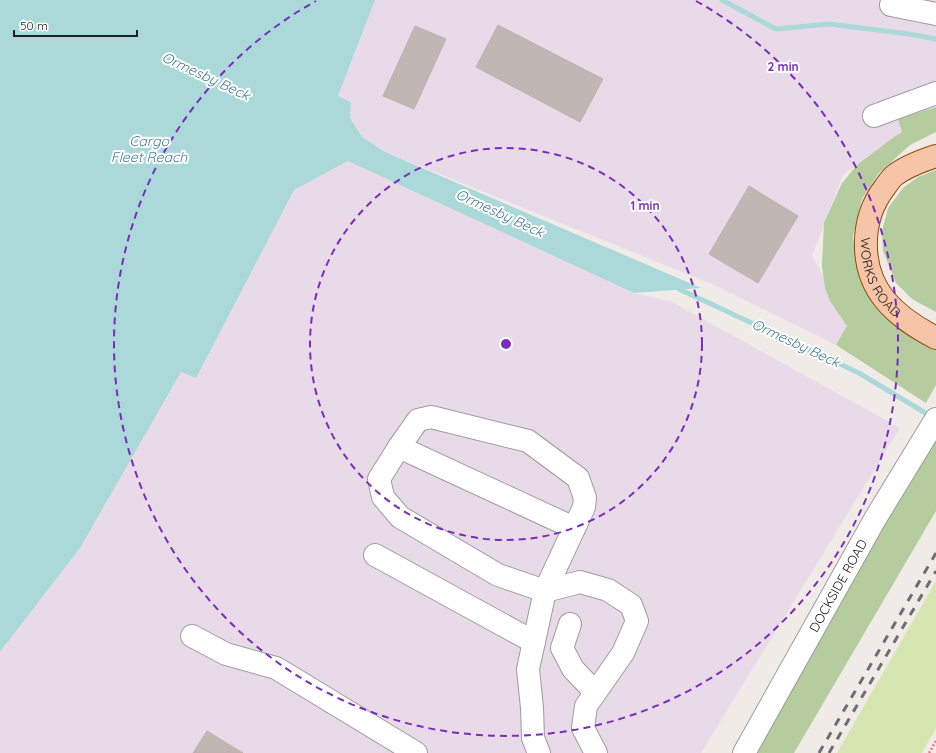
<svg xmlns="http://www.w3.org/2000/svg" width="936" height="753" viewBox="0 0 936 753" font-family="Quicksand,sans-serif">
	<rect width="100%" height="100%" fill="#f0ebe7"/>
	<path fill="#e8dae8" d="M375,0H936V114L894,137L843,175L812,256L871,362L712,284L385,152L362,137L350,118L351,102L338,96Z
		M348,161L634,293L672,302L900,428L701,753H0V652L80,548L181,372L196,377L294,190Z"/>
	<path fill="#d5e6b1" d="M936,581V728L922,753H837Z"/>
	<path fill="#b5cc9f" d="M936,107V132L910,145L879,173L862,199L853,236L856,259L936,347V385L926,403L836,345L847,326L830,301L825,288L822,266L824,223L842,183L858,164L894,137L902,132L898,119Z
		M936,170V312L912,299L896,283L883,251L882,231L888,208L903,188L918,177Z
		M934,436L936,437V511L794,753H755Z"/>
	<path fill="#abd9da" d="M0,0H375L338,96L351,102L350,118L362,137L385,152L701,288L634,293L348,161L294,190L196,378L181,372L80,548L0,652Z"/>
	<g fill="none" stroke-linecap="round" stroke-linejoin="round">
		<path stroke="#abd9da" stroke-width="5" d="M722,0L776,29L829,24L909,34L936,39
			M679,289L859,373L932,417"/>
	</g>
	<path fill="#c0b6b4" stroke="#c1b0aa" d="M498,25L603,79L580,122L476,67Z
		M415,26L446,39L414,109L383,96Z
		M749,186L798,216L758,283L709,254Z
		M207,731L243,753H193Z"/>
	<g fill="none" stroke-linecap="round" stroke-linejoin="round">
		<g stroke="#9d9d9d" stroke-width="24">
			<g id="minor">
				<path d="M891,5L936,14"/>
				<path d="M874,116L936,93"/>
				<path d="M399,447L574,528"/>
				<path d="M375,555L534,642"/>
				<path d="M570,624L562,648L573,669L595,692"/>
				<path d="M192,636L226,654L276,668L416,753"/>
				<path d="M539,753L533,738L532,708L528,669L545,591L584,507L585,498L578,478L528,441L431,417L418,420L399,447L379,479L383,497L400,517L498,575L545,591L580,582L608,590L631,605L637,621L623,653L586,706L583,728L596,753"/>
				<path id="s1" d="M744,753L875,519L936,419"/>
			</g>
		</g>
		<g stroke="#914b0b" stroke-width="24">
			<g id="major">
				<path id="s2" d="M936,156C921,161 907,166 895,175C891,178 888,183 885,187C860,219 859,268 885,300C899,317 917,328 936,338"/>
			</g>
		</g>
		<path stroke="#f07782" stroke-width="2.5" stroke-dasharray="2 2" stroke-linecap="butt" d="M929,753L936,741"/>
		<use href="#minor" stroke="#fff" stroke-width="22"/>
		<use href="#major" stroke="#f6c4a6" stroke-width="22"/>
		<path stroke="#6e6e6e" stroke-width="3" stroke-dasharray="8 8" stroke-linecap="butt" d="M819,753L936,553
			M829,753L936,571"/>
	</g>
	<g fill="none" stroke="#7b2cbf" stroke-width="2" stroke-dasharray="7 5">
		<circle cx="506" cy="344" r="196"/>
		<path d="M696 1A392 392 0 1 1 316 1"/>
	</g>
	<g text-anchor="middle" stroke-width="4" stroke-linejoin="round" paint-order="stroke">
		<g font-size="13" fill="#202020" stroke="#fff">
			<text dy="5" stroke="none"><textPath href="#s2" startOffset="159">WORKS ROAD</textPath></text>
			<text dy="5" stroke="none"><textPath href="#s1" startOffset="192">DOCKSIDE ROAD</textPath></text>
		</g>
		<g font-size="14" font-style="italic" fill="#487c93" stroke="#fff">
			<text transform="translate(206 76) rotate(25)" y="5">Ormesby Beck</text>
			<text x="149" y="146">Cargo<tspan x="149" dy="16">Fleet Reach</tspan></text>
			<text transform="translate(500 213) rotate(25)" y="5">Ormesby Beck</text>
			<text transform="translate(796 343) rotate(25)" y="5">Ormesby Beck</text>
		</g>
	</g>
	<circle cx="506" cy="344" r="6" fill="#7b2cbf" stroke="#fff" stroke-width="2"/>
	<g font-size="12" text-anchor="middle" font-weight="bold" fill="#7b2cbf" stroke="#fff" stroke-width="4" stroke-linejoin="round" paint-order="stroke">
		<text x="783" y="71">2 min</text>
		<text x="645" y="210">1 min</text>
	</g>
	<path d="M14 30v6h123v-6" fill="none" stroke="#202020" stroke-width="2"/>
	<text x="20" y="30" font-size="12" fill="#202020" stroke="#ffffff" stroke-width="3" paint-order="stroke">50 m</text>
</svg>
